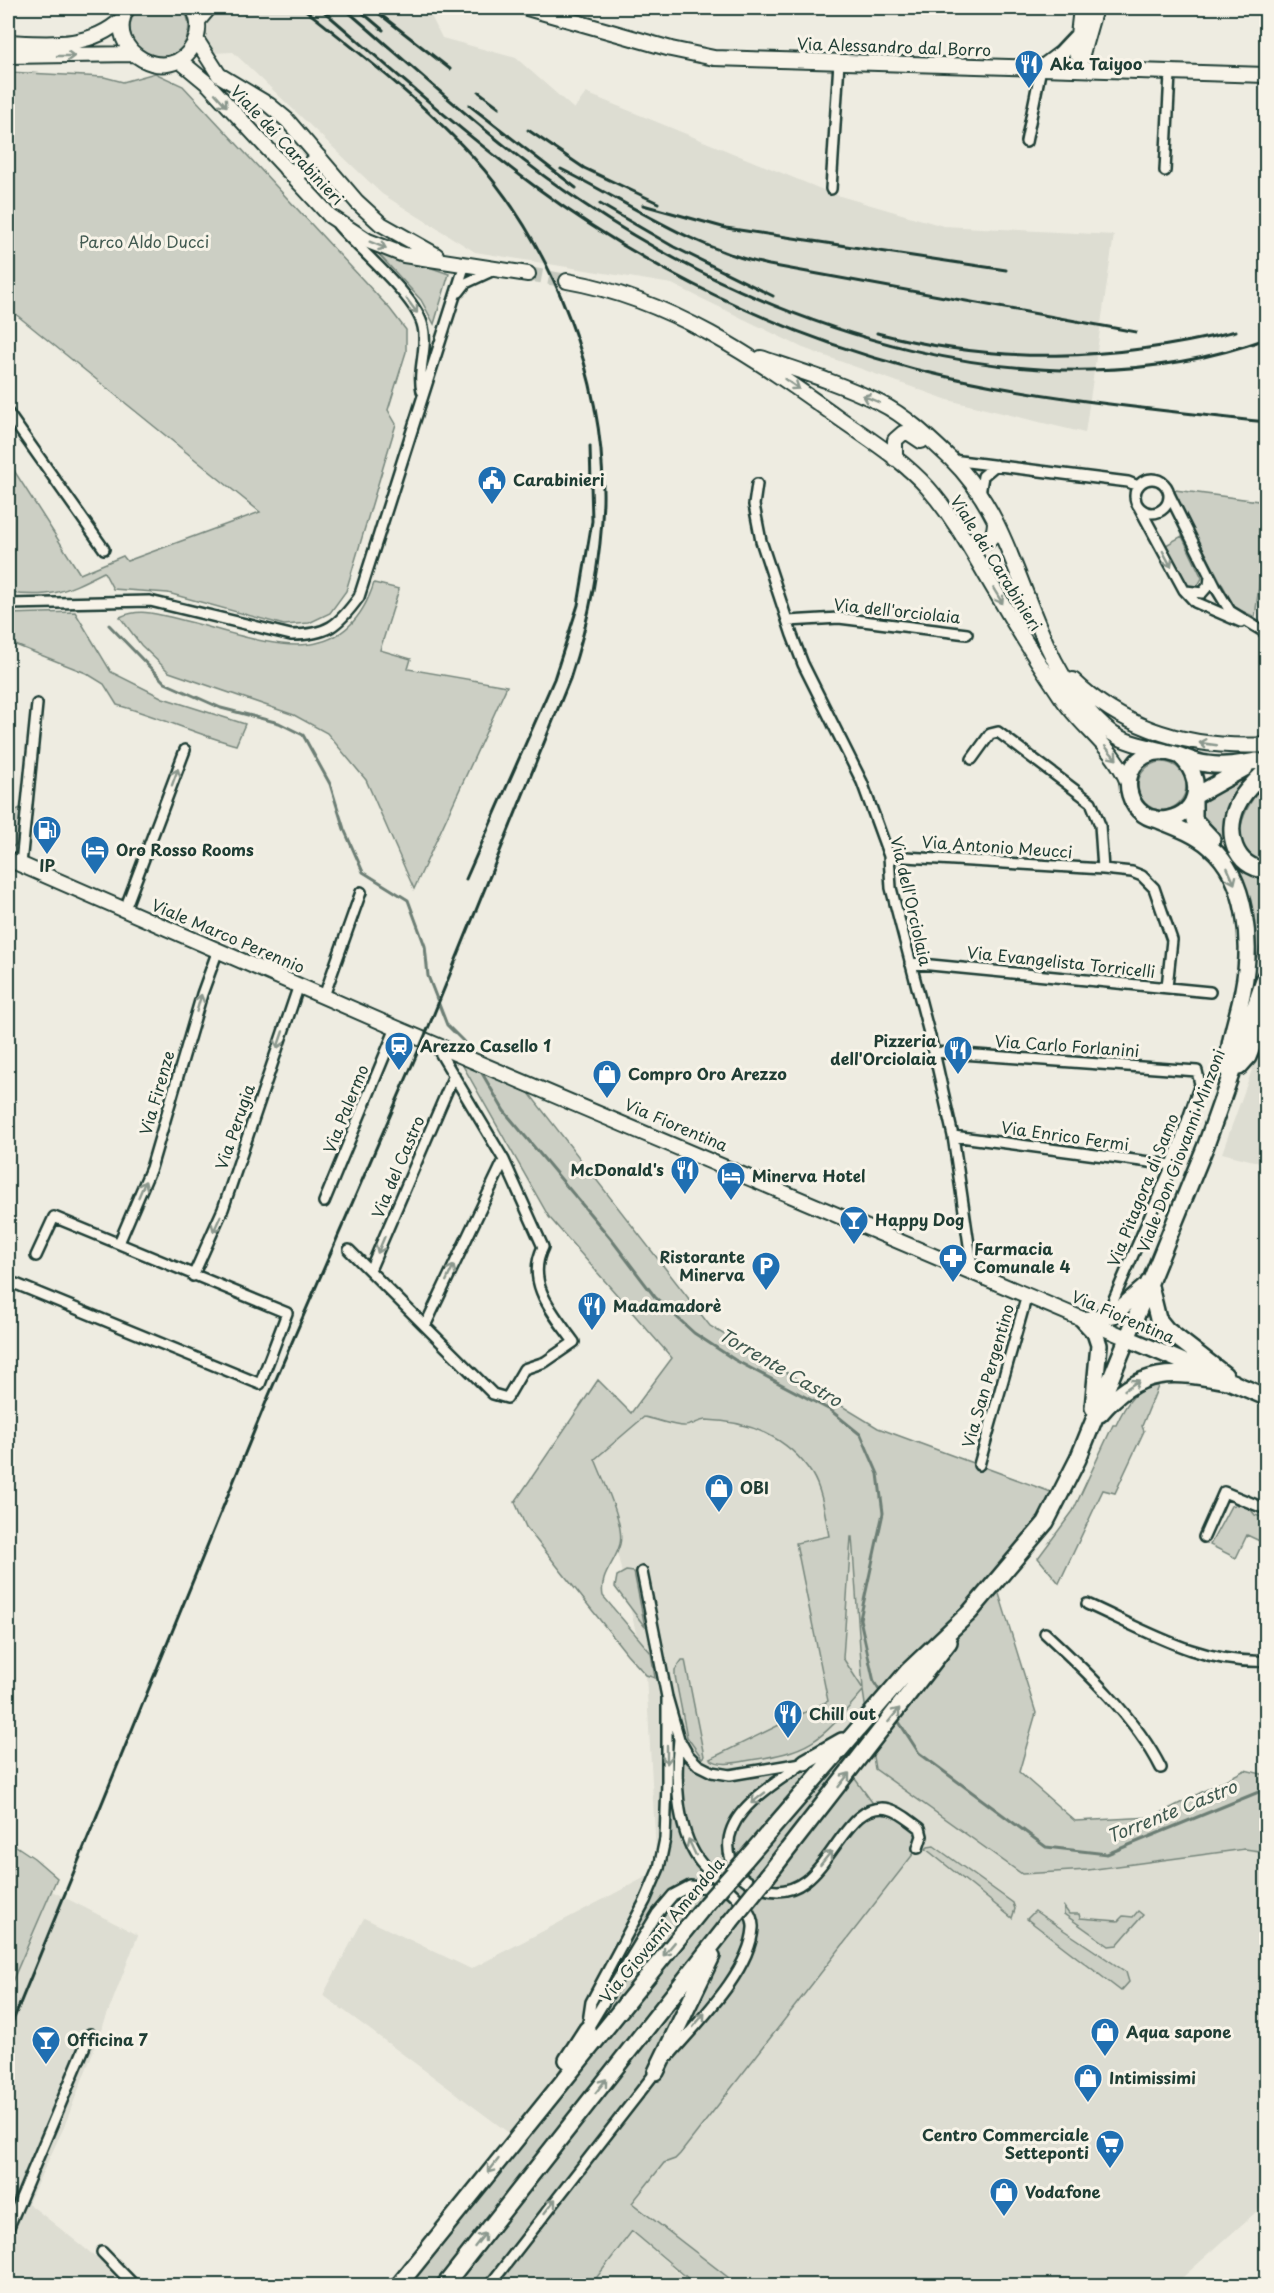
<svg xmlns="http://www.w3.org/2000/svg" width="1274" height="2293" viewBox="0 0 1274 2293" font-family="'Playpen Sans',sans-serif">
	<rect width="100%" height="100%" fill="#eeece1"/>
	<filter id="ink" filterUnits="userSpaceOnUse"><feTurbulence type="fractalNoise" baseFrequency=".0167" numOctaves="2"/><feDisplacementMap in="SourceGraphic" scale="12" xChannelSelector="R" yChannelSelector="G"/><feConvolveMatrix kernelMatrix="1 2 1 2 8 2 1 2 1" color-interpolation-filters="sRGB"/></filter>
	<g filter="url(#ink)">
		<path fill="#ddddd2" d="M133,8H427L442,38L516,58L574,109L586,93L833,194L943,226L1114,235L1085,433L948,400L803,348L672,284L475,252L382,194L233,52L193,54Z
			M1266,1031V1164L1222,1153Z
			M672,1358L827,1442L847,1476L863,1690L1022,1874L1245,1849L1266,1852V2203L1174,2285H700L645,2243L693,2285H592L632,2232L505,2130L323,1995L364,1918L471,1969L657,1871L646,1675L595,1459Z
			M52,1891L138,1935L64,2127L28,2203L131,2285L8,2286V1991Z"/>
		<path fill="#cccfc4" stroke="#76867c" stroke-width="1.5" fill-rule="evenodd" d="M138,8H181C188,15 190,24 188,33C179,80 106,48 138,8Z
			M8,72L104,77L123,82L155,73L183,86L390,309L406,330V352L388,410L396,424L346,591L330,613L309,623L284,625L168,593L113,589L104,572C64,592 54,598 8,593V461L80,574L123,556L127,561L260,512L8,308Z
			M372,247L449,274L434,324L421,300Z
			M1175,490L1266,502V532L1255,617L1235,608L1176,499Z
			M1182,536L1202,578L1197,587L1186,586L1166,545Z
			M374,583L399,589L380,650L411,659L408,669L507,686L414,889L366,780L327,733L294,715L169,672L141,645L120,617C140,608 157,614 178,619C252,636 342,683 374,583Z
			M75,612L111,672L163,698L245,724L236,745C195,734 158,716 117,705L104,684L86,673L8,642V614Z
			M1138 786a24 24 0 1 1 48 0a24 24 0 1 1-48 0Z
			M1243,780L1247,782L1224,843L1200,823C1199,819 1198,812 1199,808C1203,793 1229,783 1243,780Z
			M1266,783V863C1221,853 1244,804 1266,783Z
			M22,807L16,844L10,849L8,848V815Z
			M1235,866L1260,877H1266V930L1256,960C1257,925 1251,897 1235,866Z
			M462,1064L529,1093L710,1326L878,1428L1059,1495L996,1584L1036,1713L1019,1772L1075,1821L1153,1817L1245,1770L1266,1775V1852L1245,1849L1088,1870L1022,1874L875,1769L871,1744L850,1772L877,1809H888L920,1828L918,1848L680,2154L675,2159L664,2163L632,2203L738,2285H696L632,2231L591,2285L398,2286L519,2132L587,2029L591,2002L659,1868L667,1697L679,1739L698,1765L730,1775L805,1762L867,1718L863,1691C819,1742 813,1751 745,1761C734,1763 719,1766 710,1759L828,1701L796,1543L829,1536C825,1516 823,1492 812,1474C788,1437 749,1421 706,1420C699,1420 692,1426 684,1426C672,1426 656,1419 644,1417L595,1459C603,1480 625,1524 620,1544C615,1564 599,1575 603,1596L651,1653L655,1678L646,1675L627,1654L526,1527L515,1502L598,1380L631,1413L672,1358L549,1217ZM851,1537H852L863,1689L843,1658Z
			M1161,1379L1142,1426L1144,1431L1115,1493L1103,1490L1059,1583L1038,1558L1073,1511L1113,1425H1116C1127,1401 1136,1389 1161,1379Z
			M1240,1504L1251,1510L1255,1515L1266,1518V1544L1247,1535L1236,1558L1210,1545L1231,1506Z
			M626,1571L634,1572L645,1627L615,1587L617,1576Z
			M682,1660H685L704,1756L702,1758L687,1737L675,1676V1670Z
			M10,1842L34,1858L57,1878L8,1991V1849Z
			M934,1846L1013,1903L1015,1909L1012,1918L926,1849L928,1847Z
			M1064,1907L1069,1914H1079L1080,1918L1118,1921L1123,1916L1133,1917L1138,1911L1143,1915L1117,1945L1109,1946L1064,1914Z
			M1035,1911L1126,1972L1129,1982L1121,1991L1027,1919Z"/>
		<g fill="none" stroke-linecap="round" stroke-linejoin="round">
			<path stroke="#6c7e74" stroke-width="3" d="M109,625L165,683L221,708L279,723L303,735L330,784L344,829L363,872L408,900L425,946L428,976L447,1025L463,1041L471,1054
				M479,1068L504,1111L611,1239L655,1297L694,1333L735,1360L830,1410L861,1435L878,1474L883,1513L860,1619L874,1682L881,1693
				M897,1719L919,1753L1046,1847L1107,1854L1266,1789"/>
			<path stroke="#c5c9be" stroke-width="14" stroke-dasharray="14 7" stroke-linecap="butt" d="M528,274L567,281"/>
			<g stroke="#1f3d34" stroke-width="14">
				<path id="street" d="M1026,142L1041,68
					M1165,171L1170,74
					M831,189L839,62
					M338,225C359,250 417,297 423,327C428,348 417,370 422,391
					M459,292L466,283L494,270
					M8,413L104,549
					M952,460L1128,482L1138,486
					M1135 496a17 17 0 1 1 34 0a17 17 0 1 1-34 0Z
					M757,484L754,505L761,541L792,635L803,664L862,782L889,856L891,888L934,1052L953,1136L973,1272
					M980,494L983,476L996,465
					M1169,494L1216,588L1230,611L1266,633
					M1139,507L1184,590L1195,602L1241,622
					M1186,591L1202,593L1209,585L1210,577
					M8,604L150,601L291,635C327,635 338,626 359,597L465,264
					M788,621L839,618L967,634
					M972,759L990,734L998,732L1091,802L1100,825L1103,869
					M889,856L1103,869L1132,872L1142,876L1154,888L1172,940L1167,987
					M21,864L37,704
					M125,909L185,750
					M910,963L1210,992
					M324,996L361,892
					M934,1052L1197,1071L1200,1084L1172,1165L1107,1315
					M953,1136L1172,1165
					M324,1202L396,1028
					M119,1243L151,1168L202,994L218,950
					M349,1250L493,1394L507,1398L524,1369L545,1362L574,1342C553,1313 525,1283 543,1247L504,1160L436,1046
					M370,1270L454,1075
					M193,1276L223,1209L299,985
					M16,1284L260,1384L287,1313L54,1217L36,1256
					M425,1326L504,1160
					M979,1465L1027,1295
					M1204,1537L1224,1492L1266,1509
					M642,1572L667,1697L679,1739L688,1755L698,1765L712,1772L730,1775L802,1763
					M1087,1604C1145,1630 1201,1665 1266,1661
					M1045,1633C1087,1672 1136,1718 1161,1768
					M805,1762C775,1785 716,1814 731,1860C736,1875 749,1884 764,1889C828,1907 838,1797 889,1809C901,1812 910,1821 920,1828L922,1836L918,1848
					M590,2025L657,1914L673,1895L690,1886L721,1889
					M587,2029L591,2002L645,1901L659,1868L665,1839L667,1783V1697
					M669,2056C697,2023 750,1972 753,1928C755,1903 711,1879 698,1859C676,1827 675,1777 679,1739
					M8,2229L90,2034
					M102,2252L135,2286
					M489,2286L658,2069"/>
			</g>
			<g stroke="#1f3d34" stroke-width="18">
				<path id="secondary" d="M127,8C102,52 171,89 194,44C200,32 199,19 193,8
					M527,8L671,49L714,58L1266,75
					M198,21L209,8
					M196,39L219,75L269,105L287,120L357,202L381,224L436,255
					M8,42C48,44 90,49 122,19
					M1076,53L1081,8
					M8,56L133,54
					M179,60L208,84L330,216L368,241L404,255L528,274
					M1041,68L1061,53L1077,36
					M1078,68L1095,8
					M286,169L299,173L319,157
					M567,281C671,299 755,358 839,418C869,439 903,460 928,488C956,520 975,557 997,594C1017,629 1039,664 1062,698C1082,728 1114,747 1128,783
					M761,358C800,371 842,384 880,403C905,415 930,439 951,459C1018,524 1023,626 1078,698C1088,711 1099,724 1113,734C1128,744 1147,746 1164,751
					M895,459V440L903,433H909L921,441
					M965,538L978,544C992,543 995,532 995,520
					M1073,680C1126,731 1194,749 1266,745
					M8,859L396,1028L1127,1338"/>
			</g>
			<g stroke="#1f3d34" stroke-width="20">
				<path id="primary" d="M1180,756C1203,776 1202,812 1168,819C1129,827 1112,768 1149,754C1170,746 1187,762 1207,764C1224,767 1240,764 1257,761
					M1266,770C1256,781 1243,792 1237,806C1225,833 1234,867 1266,870
					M1195,796L1245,768
					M1194,799V820L1212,839
					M1153,818C1173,826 1194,833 1210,847C1248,879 1252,945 1243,990C1238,1018 1227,1042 1228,1071
					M1239,1067L1248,1057L1266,1012
					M1149,1282L1158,1319L1167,1330L1225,1375
					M1083,1320L1095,1333L1099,1345L1093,1408
					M1083,1320L1113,1315L1145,1287
					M1127,1338L1266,1397
					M1100,1414C1142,1364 1175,1372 1233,1382
					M805,1762L842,1741
					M745,1860L908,1671L970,1612L1046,1522L1078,1459L1206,1145L1266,975
					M768,1875L949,1642
					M567,2060L587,2029
					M656,2072L712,1956
					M398,2286L706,1904
					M444,2286L731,1921"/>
			</g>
			<use href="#street" stroke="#f7f3e8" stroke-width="9"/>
			<use href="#secondary" stroke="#f7f3e8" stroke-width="14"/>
			<use href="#primary" stroke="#f7f3e8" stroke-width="15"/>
			<path stroke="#1f3d34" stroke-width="3" d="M320,8C390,68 459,130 533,185C645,268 778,334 914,369C1030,398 1148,409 1266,422
				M344,8C422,75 498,147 584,204C775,332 1040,420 1266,339
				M357,8L383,30
				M372,8L450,69
				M479,92L499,107
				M469,105L576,188
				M528,130L584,168L658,203
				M561,169C629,203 693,249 769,265L1136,332
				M600,204L674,247L773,296
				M643,205L726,228L1006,270
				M877,333C1000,365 1113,361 1236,331
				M466,879L554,679L578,605L592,521L590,446
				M8,2033L266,1402L429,1026L570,679C589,621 601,562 603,501C605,381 554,246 473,157C423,102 361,54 303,8"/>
			<g stroke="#1f3d34" stroke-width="20" stroke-linecap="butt">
				<path id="primary-bridge" d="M706,1904L745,1860
					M731,1921L768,1875"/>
			</g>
			<use href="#primary-bridge" stroke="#f7f3e8" stroke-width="15"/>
		</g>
		<defs><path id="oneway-shaft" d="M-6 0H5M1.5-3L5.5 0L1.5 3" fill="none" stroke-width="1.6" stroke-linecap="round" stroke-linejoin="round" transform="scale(1.5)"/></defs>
		<g stroke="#8b988e">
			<use href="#oneway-shaft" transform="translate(66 56)"/>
			<use href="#oneway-shaft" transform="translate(221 100) rotate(48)"/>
			<use href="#oneway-shaft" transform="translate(378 245) rotate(22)"/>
			<use href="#oneway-shaft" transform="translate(412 306) rotate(53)"/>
			<use href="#oneway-shaft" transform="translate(792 384) rotate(34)"/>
			<use href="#oneway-shaft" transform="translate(871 399) rotate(-157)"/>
			<use href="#oneway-shaft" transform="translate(1167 559) rotate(62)"/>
			<use href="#oneway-shaft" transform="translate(998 596) rotate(59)"/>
			<use href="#oneway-shaft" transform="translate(1208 744) rotate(-172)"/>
			<use href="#oneway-shaft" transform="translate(1111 753) rotate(49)"/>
			<use href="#oneway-shaft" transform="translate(175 777) rotate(-70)"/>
			<use href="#oneway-shaft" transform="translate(1231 876) rotate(66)"/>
			<use href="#oneway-shaft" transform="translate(199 1003) rotate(-74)"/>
			<use href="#oneway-shaft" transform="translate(280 1040) rotate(109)"/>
			<use href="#oneway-shaft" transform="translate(142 1189) rotate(-67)"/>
			<use href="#oneway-shaft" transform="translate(217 1224) rotate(114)"/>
			<use href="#oneway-shaft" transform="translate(381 1245) rotate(113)"/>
			<use href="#oneway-shaft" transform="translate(450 1273) rotate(-65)"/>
			<use href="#oneway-shaft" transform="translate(1132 1385) rotate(-34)"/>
			<use href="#oneway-shaft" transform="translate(894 1715) rotate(-51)"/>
			<use href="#oneway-shaft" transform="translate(667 1755) rotate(90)"/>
			<use href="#oneway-shaft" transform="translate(844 1780) rotate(-52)"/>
			<use href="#oneway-shaft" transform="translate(758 1798) rotate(142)"/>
			<use href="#oneway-shaft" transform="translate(692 1847) rotate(-115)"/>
			<use href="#oneway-shaft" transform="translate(826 1858) rotate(-51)"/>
			<use href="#oneway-shaft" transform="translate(669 1949) rotate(130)"/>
			<use href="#oneway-shaft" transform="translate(699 2020) rotate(-50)"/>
			<use href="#oneway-shaft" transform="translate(601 2086) rotate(-52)"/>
			<use href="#oneway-shaft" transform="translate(493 2166) rotate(128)"/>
			<use href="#oneway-shaft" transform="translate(550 2206) rotate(-52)"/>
			<use href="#oneway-shaft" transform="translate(480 2240) rotate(-52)"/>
		</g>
	</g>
	<defs>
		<g id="restaurant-pin" transform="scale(1.5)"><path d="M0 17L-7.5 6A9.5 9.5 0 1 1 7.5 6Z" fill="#1f6fb2" stroke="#f7f3e8"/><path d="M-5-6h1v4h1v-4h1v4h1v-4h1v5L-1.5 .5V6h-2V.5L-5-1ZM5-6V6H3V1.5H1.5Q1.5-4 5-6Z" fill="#fff"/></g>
		<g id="civic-pin" transform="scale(1.5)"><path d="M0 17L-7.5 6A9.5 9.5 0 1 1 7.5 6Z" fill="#1f6fb2" stroke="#f7f3e8"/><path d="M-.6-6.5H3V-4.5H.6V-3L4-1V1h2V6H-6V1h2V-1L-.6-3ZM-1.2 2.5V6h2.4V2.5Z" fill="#fff"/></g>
		<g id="fuel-pin" transform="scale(1.5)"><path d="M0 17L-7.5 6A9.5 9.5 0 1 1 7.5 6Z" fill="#1f6fb2" stroke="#f7f3e8"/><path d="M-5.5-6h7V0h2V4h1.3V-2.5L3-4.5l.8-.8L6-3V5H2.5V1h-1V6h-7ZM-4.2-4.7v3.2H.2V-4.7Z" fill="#fff"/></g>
		<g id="hotel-pin" transform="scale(1.5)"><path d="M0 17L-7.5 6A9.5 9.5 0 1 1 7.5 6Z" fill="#1f6fb2" stroke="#f7f3e8"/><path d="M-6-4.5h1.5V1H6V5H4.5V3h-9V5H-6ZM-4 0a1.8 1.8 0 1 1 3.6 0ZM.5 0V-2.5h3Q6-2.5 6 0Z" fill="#fff"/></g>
		<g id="station-pin" transform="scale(1.5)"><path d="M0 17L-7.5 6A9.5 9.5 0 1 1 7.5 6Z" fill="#1f6fb2" stroke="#f7f3e8"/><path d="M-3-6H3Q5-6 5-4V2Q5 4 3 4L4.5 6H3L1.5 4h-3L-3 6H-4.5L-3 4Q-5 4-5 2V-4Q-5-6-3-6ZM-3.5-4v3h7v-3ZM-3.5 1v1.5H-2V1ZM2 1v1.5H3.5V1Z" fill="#fff"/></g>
		<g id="shop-pin" transform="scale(1.5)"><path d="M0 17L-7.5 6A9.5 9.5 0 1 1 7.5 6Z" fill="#1f6fb2" stroke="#f7f3e8"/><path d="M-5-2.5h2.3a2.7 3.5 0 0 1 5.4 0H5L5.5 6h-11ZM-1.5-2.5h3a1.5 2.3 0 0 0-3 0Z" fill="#fff"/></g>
		<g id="bar-pin" transform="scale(1.5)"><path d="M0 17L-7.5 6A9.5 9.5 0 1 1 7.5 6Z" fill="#1f6fb2" stroke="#f7f3e8"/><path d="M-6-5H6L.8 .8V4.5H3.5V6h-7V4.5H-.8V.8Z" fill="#fff"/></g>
		<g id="pharmacy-pin" transform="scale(1.5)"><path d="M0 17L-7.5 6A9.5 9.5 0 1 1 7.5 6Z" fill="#1f6fb2" stroke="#f7f3e8"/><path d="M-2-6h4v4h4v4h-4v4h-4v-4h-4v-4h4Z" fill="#fff"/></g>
		<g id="parking-pin" transform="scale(1.5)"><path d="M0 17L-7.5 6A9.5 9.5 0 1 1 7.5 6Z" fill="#1f6fb2" stroke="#f7f3e8"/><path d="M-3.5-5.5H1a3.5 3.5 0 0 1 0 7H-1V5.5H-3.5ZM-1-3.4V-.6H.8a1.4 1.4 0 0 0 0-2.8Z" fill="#fff"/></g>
		<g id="supermarket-pin" transform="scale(1.5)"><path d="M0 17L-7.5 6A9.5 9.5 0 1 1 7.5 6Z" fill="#1f6fb2" stroke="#f7f3e8"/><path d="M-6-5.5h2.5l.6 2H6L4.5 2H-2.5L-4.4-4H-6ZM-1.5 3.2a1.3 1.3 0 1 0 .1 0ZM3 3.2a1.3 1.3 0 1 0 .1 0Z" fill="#fff"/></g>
	</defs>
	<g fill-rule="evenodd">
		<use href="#restaurant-pin" x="1029" y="64"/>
		<use href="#civic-pin" x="492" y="480"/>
		<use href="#fuel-pin" x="47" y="830"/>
		<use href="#hotel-pin" x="95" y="850"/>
		<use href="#station-pin" x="399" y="1046"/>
		<use href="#restaurant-pin" x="958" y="1050"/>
		<use href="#shop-pin" x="607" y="1074"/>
		<use href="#restaurant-pin" x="685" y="1170"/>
		<use href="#hotel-pin" x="731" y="1176"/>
		<use href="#bar-pin" x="854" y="1220"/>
		<use href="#pharmacy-pin" x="953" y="1258"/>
		<use href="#parking-pin" x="766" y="1266"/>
		<use href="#restaurant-pin" x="592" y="1306"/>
		<use href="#shop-pin" x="719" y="1488"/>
		<use href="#restaurant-pin" x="788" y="1714"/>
		<use href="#shop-pin" x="1105" y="2032"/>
		<use href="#bar-pin" x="46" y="2040"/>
		<use href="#shop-pin" x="1088" y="2078"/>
		<use href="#supermarket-pin" x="1110" y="2144"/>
		<use href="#shop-pin" x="1004" y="2192"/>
	</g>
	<g text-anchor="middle" stroke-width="6" stroke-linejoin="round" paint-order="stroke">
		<g font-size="16" fill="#1f3d34" stroke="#f7f3e8">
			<text transform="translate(894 47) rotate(2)" y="6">Via Alessandro dal Borro</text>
			<text transform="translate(287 145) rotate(47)" y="6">Viale dei Carabinieri</text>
			<text transform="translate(996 563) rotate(58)" y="6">Viale dei Carabinieri</text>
			<text transform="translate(897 611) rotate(6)" y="6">Via dell'orciolaia</text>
			<text transform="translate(997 847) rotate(4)" y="6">Via Antonio Meucci</text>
			<text transform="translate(911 901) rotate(77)" y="6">Via dell'Orciolaia</text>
			<text transform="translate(228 936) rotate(23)" y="6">Viale Marco Perennio</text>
			<text transform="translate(1061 962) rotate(6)" y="6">Via Evangelista Torricelli</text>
			<text transform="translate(1067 1046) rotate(4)" y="6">Via Carlo Forlanini</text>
			<text transform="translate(157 1093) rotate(-74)" y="6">Via Firenze</text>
			<text transform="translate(346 1109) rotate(-68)" y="6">Via Palermo</text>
			<text transform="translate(676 1125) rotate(23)" y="6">Via Fiorentina</text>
			<text transform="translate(235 1127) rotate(-71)" y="6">Via Perugia</text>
			<text transform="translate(1065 1136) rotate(8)" y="6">Via Enrico Fermi</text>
			<text transform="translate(1181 1151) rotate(-69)" y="6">Viale Don Giovanni Minzoni</text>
			<text transform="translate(398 1167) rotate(-67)" y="6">Via del Castro</text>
			<text transform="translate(1143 1190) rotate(-68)" y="6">Via Pitagora di Samo</text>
			<text transform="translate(1123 1317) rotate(23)" y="6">Via Fiorentina</text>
			<text transform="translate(988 1376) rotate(-74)" y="6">Via San Pergentino</text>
			<text transform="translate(662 1930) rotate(-50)" y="6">Via Giovanni Amendola</text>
		</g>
		<g font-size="16" font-weight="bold" fill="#1f3d34" stroke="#f7f3e8" text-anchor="start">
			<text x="1050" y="70">Aka Taiyoo</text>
			<text x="513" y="486">Carabinieri</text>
			<text x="116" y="856">Oro Rosso Rooms</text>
			<text x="47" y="872" text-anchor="middle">IP</text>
			<text x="937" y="1047" text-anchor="end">Pizzeria<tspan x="937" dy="18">dell'Orciolaia</tspan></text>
			<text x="420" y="1052">Arezzo Casello 1</text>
			<text x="628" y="1080">Compro Oro Arezzo</text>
			<text x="664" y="1176" text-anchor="end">McDonald's</text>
			<text x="752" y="1182">Minerva Hotel</text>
			<text x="875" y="1226">Happy Dog</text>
			<text x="974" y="1255">Farmacia<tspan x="974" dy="18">Comunale 4</tspan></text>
			<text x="745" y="1263" text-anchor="end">Ristorante<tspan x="745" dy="18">Minerva</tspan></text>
			<text x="613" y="1312">Madamadorè</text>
			<text x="740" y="1494">OBI</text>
			<text x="809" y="1720">Chill out</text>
			<text x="1126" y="2038">Aqua sapone</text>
			<text x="67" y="2046">Officina 7</text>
			<text x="1109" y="2084">Intimissimi</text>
			<text x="1089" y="2141" text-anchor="end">Centro Commerciale<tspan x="1089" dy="18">Setteponti</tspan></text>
			<text x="1025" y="2198">Vodafone</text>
		</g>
		<g font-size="16" fill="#425a51" stroke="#f7f3e8">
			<text x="144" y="248">Parco Aldo Ducci</text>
		</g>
		<g font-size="18" font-style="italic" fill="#3f584f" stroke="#f7f3e8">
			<text transform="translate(780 1368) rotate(30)" y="6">Torrente Castro</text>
			<text transform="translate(1172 1812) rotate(-22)" y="6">Torrente Castro</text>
		</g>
	</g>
	<rect width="1274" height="2293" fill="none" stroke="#f7f3e8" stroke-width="30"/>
	<rect x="15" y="15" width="1244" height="2263" fill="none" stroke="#1f3d34" stroke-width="2" filter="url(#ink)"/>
</svg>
